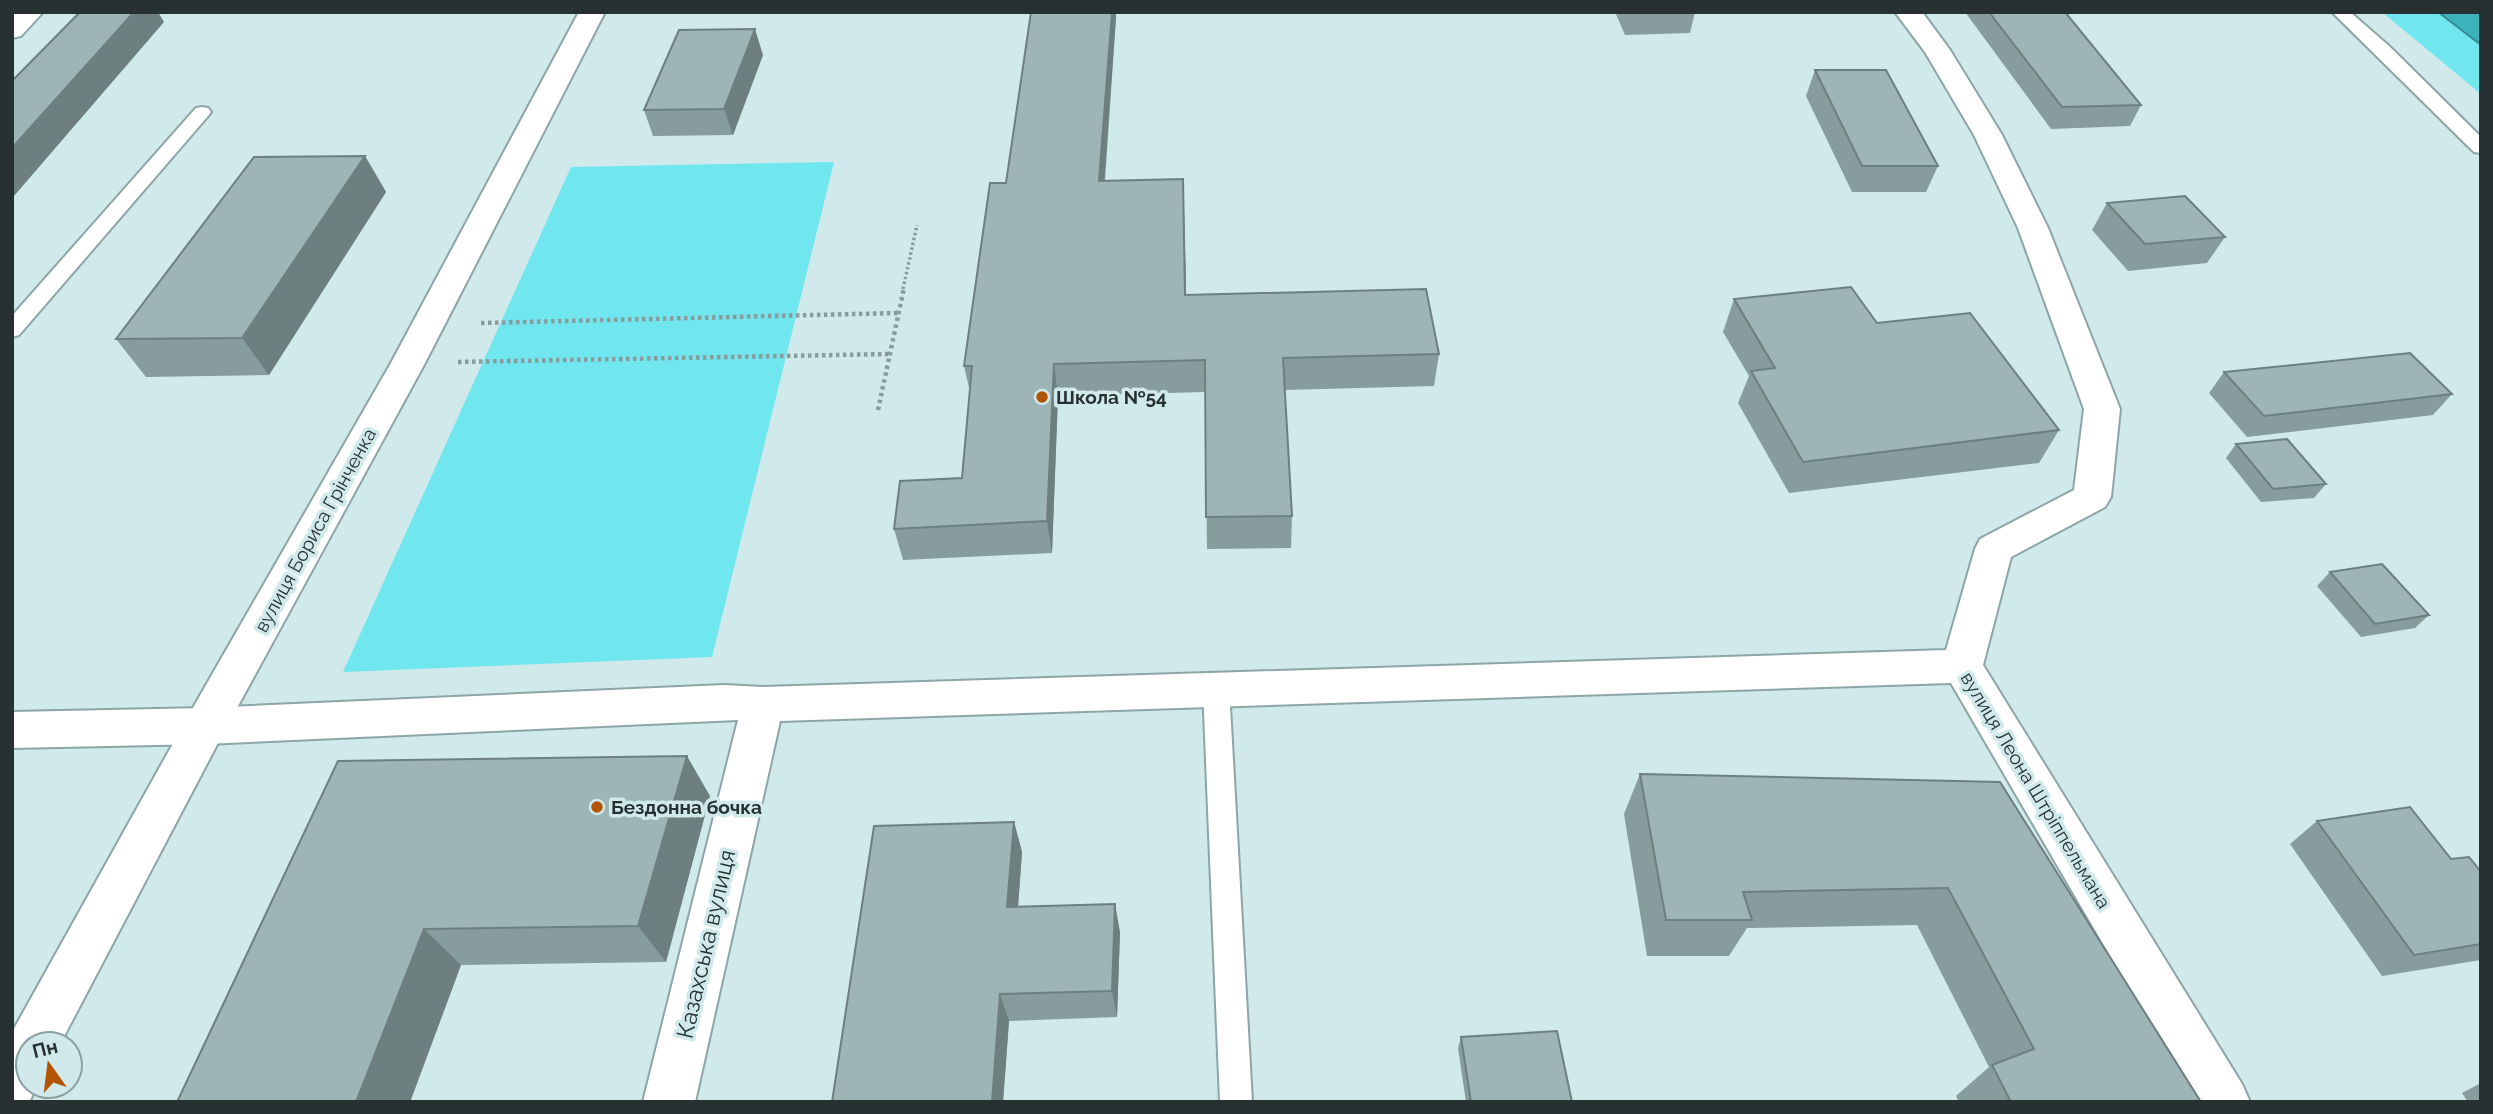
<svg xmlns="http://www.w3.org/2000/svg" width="2493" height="1114" viewBox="0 0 2493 1114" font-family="Raleway,sans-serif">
	<rect width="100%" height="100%" fill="#d0e9eb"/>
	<path fill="#70e6ee" d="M2382,12H2438L2481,45V94Z
		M834,162L712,657L343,672L571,167Z"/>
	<path fill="#3cb3bb" stroke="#368c92" stroke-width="2" d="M2438,12H2481V45Z"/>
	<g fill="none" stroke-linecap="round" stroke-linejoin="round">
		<g stroke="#8da5a7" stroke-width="4">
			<path id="service" d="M2332,12H2350L2389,46L2481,137V153L2474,152Z
				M202,107L208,108L211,112L208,116L19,335L12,337V316L196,108Z
				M1216,677L1225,680L1229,688L1252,1102H1220L1203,688L1207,680Z"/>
		</g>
		<g stroke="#8da5a7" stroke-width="4">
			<path id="minor" d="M15,12H43L21,36L12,38V15Z
				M1895,12H1922L1950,50L2002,135L2048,228L2120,409L2111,497L2105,507L2011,557L1983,665L2242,1084L2250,1102H2195L1951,683L780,721L695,1102H643L738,720L205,744L12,748V712L205,708L724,685L763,687L1946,650L1975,549L1980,539L2074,490L2084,409L2018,228L1974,135L1925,52Z"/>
		</g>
		<g stroke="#8da5a7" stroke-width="4">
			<path id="tertiary" d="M579,12H605L425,363L220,739L60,1044H28V1086H37L30,1100L12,1102V1034L15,1027L190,713L391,363Z"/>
		</g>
		<path stroke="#899b9d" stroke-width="3.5" stroke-dasharray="2.5 2.5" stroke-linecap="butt" d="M903,289L917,225"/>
		<path stroke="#899b9d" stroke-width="4.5" stroke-dasharray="3.5 3.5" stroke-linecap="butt" d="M481,323L898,313
			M458,362L890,354
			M878,410L904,288"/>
		<use href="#service" fill="#fff" fill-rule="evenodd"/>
		<use href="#minor" fill="#fff" fill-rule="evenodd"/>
		<use href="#tertiary" fill="#fff" fill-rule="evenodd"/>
	</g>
	<path fill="#879c9d" d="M1615,12H1695L1690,33L1625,35Z
		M1965,12H2065L2141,105L2130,126L2051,129Z
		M1116,17L1105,181L1184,212L1186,294L1439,354L1434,386L1285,390L1292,516L1291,548L1207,549L1205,392L1058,396L1052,553L903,560L894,529L962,478L970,392L964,366Z
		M763,55L733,135L653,136L644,110Z
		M1815,70L1938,166L1926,192H1852L1806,96Z
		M365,156L386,192L269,375L146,377L116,339Z
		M2107,203L2225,237L2207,263L2128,271L2092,230Z
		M1734,299L1877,323L2059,430L2039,463L1789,493L1738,403L1749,376L1723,332Z
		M2224,372L2452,394L2433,415L2247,437L2209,393Z
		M2236,444L2326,484L2314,498L2261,502L2226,458Z
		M2330,572L2429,615L2415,628L2361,637L2317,586Z
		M338,761L710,796L666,962L461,965L410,1102Z
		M1640,774L2000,782L2201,1102H1959L1956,1096L1989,1067L1917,925L1747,928L1729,956H1647L1624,814Z
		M2317,821L2451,859L2481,872V960L2382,976L2290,844Z
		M1014,822L1022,852L1018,907L1120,932L1117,1017L1009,1021L1003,1102H832Z
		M1461,1037L1572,1102H1466L1458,1048Z
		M2481,1083V1102H2468L2462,1093Z"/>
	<path fill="#6e7f80" d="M134,12H158L164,22L14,196L12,193V148Z
		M1112,12H1116V17L1102,213L1099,181Z
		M755,29L763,55L733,135L724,109Z
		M365,156L386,192L269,375L242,338Z
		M1183,179L1184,212L1187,327L1185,295Z
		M1054,364L1058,396L1052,553L1047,521Z
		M687,756L710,796L666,962L638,926Z
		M1014,822L1022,852L1016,935L1007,907Z
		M1115,904L1120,932L1117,1017L1112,991Z
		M424,929L461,965L410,1102H356Z
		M1000,994L1009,1021L1003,1102H992Z"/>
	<path fill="#9db5b7" stroke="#6e7f80" stroke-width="2" d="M80,12H134L12,148V81Z
		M1031,12H1112L1099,181L1183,179L1185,295L1426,289L1439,354L1283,358L1292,516L1206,517L1205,360L1054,364L1047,521L894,529L900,481L962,478L972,366H964L990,183H1006Z
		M1989,12H2065L2141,105L2062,107Z
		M755,29L724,109L644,110L679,30Z
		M1815,70H1886L1938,166H1862Z
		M365,156L242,338L116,339L254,157Z
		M2185,196L2225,237L2145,244L2107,203Z
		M1851,287L1877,323L1970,313L2059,430L1803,462L1751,371L1775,368L1734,299Z
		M2410,353L2452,394L2264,416L2224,372Z
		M2287,439L2326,484L2273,489L2236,444Z
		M2382,564L2429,615L2375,624L2330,572Z
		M687,756L638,926L424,929L356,1102H177L338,761Z
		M1640,774L2000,782L2201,1102H2011L1992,1065L2034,1049L1948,888L1743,892L1752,920H1666Z
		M2410,807L2451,859L2469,857L2481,872V944L2414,955L2317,821Z
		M1014,822L1007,907L1115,904L1112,991L1000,994L992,1102H832L874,826Z
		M1557,1031L1572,1102H1471L1461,1037Z"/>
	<g fill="#b35502" stroke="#d0e9eb" stroke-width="2.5">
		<circle cx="1042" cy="397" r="7"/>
		<circle cx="597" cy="807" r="7"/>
	</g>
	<g text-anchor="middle" stroke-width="7" stroke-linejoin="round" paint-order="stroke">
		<g font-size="19" font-weight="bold" fill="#273132" stroke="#d0e9eb" text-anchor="start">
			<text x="1056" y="404">Школа №54</text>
			<text x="611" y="814">Бездонна бочка</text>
		</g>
		<g font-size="19" fill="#273132" stroke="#d0e9eb">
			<text transform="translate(315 530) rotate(-61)" y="7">вулиця Бориса Грінченка</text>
			<text transform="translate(2036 790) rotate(59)" y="7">вулиця Леона Штріппельмана</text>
		</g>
		<g font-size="23" fill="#273132" stroke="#d0e9eb">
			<text transform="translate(706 944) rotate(-77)" y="8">Казахська вулиця</text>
		</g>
	</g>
	<rect width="2493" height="1114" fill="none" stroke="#273132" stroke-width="28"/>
	<g transform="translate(49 1065) rotate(346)"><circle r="33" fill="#d0e9eb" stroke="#8c9fa1" stroke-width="2"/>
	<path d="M0-5L12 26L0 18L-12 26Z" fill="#b35502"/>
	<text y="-10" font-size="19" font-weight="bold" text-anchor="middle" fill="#273132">Пн</text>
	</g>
</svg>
